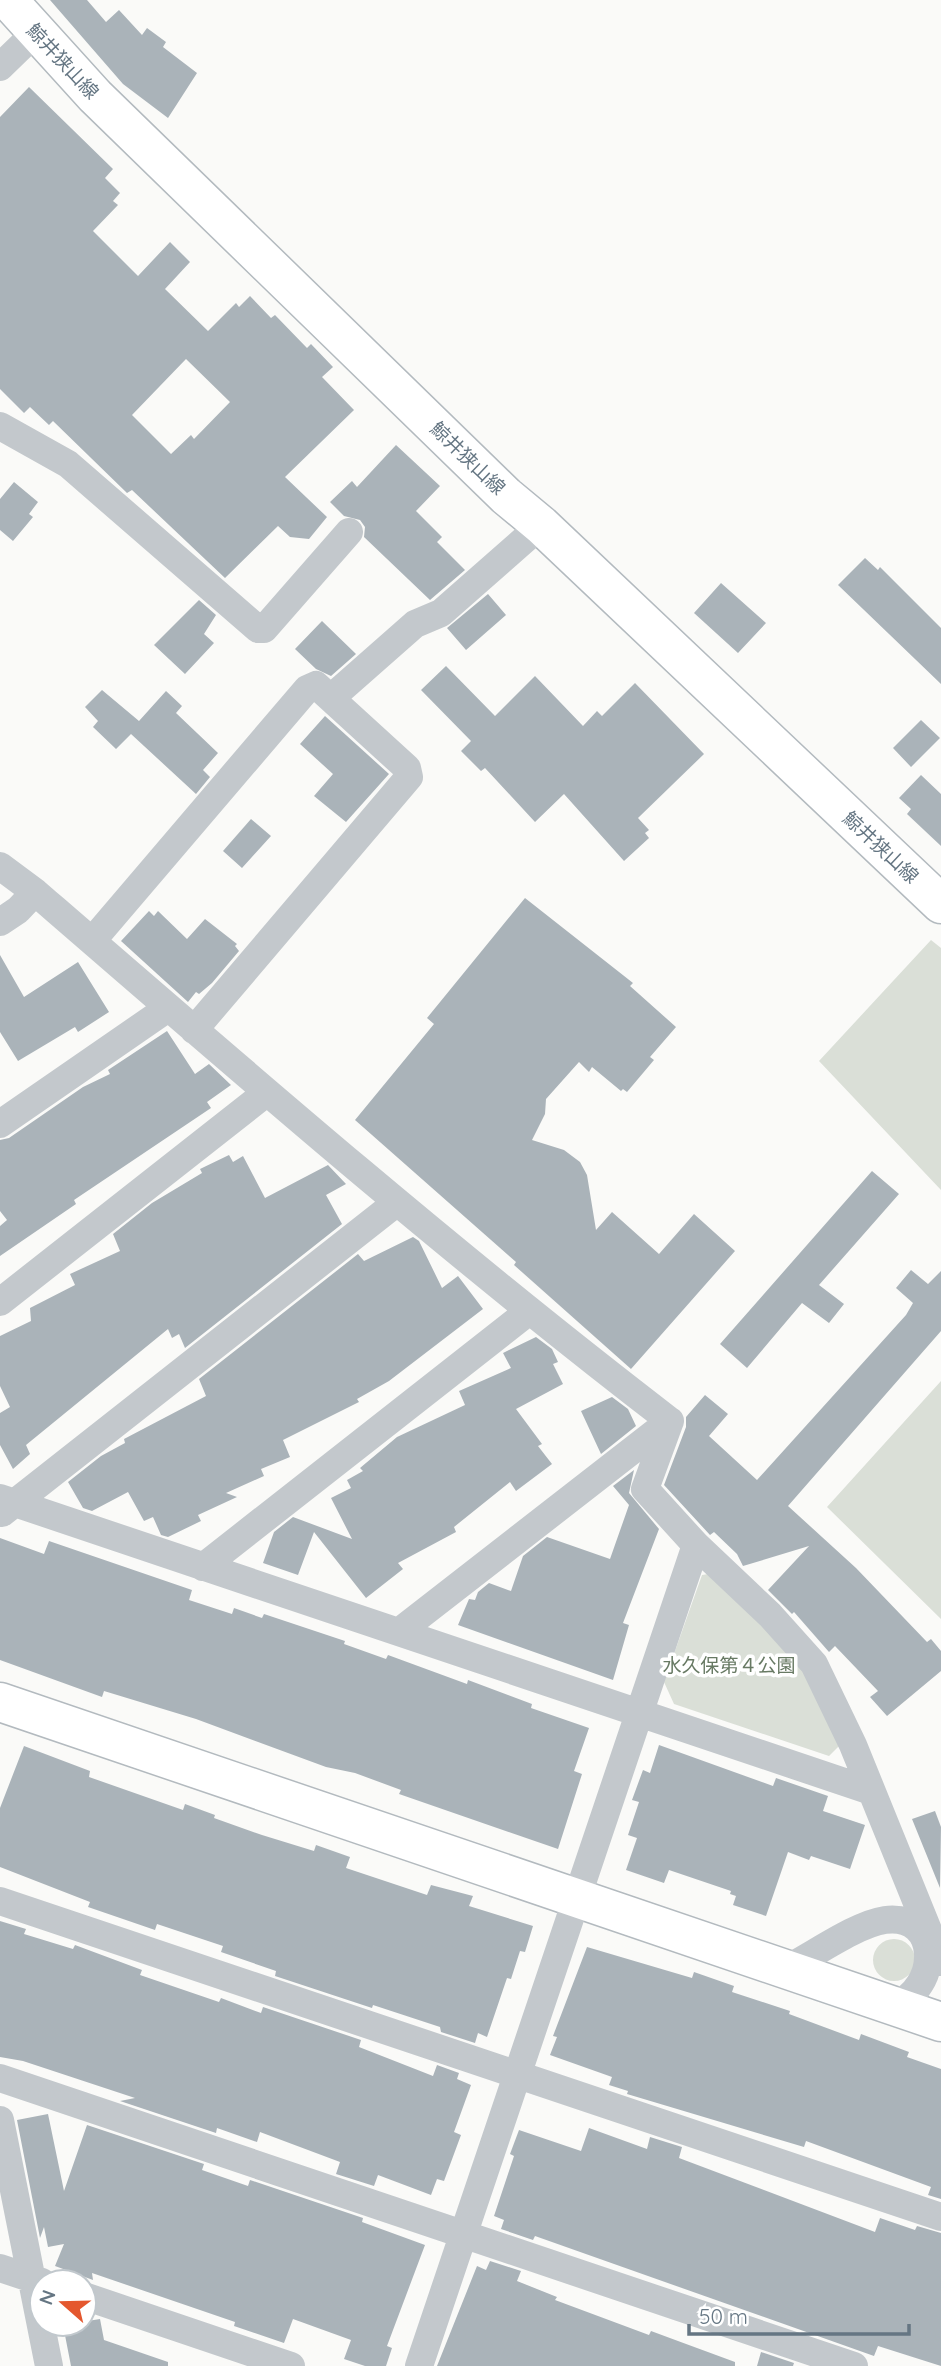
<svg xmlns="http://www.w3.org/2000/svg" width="941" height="2366" viewBox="0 0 941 2366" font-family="Quicksand,'Noto Sans JP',sans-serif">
	<rect width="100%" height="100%" fill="#fafaf8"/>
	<path fill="#dadfd7" d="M931,940L941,948V1190L819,1061Z
		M941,1381V1619L827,1507Z
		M715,1573L804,1664L839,1746L829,1756L674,1704L664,1682L702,1575Z
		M873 1960a21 21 0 1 1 42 0a21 21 0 1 1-42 0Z"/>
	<path fill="#aab3b9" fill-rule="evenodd" d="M50,0H87L106,22L119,10L142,35L147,28L166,42L163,47L197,73L168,118L123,84Z
		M29,87L113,169L105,178L120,193L113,201L118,205L93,231L138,276L170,242L190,262L165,289L208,331L236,303L239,307L250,296L271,318L275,315L307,348L311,344L333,367L322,377L354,410L285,477L327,517L309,539L290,537L278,526L225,578L132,490L127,493L53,421L49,425L30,407L24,413L0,389V117ZM186,359L230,402L194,439L191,435L171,454L132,415Z
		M396,445L440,486L416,511L442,537L437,542L465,570L430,600L364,537L365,527L360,520L344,516L330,502L352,481L357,487Z
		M14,482L38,502L29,514L33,517L13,541L0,530V499Z
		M865,558L878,570L880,567L941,628V684L838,585Z
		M721,583L766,623L738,653L694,613Z
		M488,594L506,615L466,650L447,628Z
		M199,600L216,615L204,634L214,643L185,674L154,645Z
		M322,621L356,654L331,676L316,669L295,649Z
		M446,666L495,716L535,676L583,726L597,711L602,716L635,683L704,754L638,818L649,830L645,833L649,838L624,861L564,794L535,822L485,768L481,771L461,751L471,741L421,690Z
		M102,690L139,721L166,691L182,706L176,713L218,753L203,770L210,777L196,794L131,734L116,749L93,727L98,721L85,707Z
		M325,716L389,774L346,822L314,796L333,774L300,744Z
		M921,720L940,738L911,767L893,748Z
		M921,775L941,794V846L907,814L911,809L899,798Z
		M251,819L271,836L242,868L223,851Z
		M525,898L633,983L630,986L676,1027L650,1057L654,1060L627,1092L623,1089L621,1091L592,1067L589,1072L579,1062L546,1099L545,1114L532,1140L564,1150L580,1162L587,1175L596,1230L612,1212L659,1254L694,1214L735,1251L631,1369L514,1265L516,1262L355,1120L434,1024L427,1018Z
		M149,911L154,916L158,911L187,939L205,919L237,944L235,946L239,951L212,983L199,994L196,992L188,1002L121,941Z
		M0,955L24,997L78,962L109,1012L78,1032L75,1027L18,1061L0,1032Z
		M167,1031L195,1074L209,1064L231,1085L207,1102L211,1108L74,1200L76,1204L0,1256V1226L7,1220L0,1211V1140L9,1138L83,1087L110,1074L108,1070Z
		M229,1155L233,1162L243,1156L265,1198L328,1165L346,1184L326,1195L342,1224L185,1348L179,1334L172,1338L168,1329L26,1445L30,1454L13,1469L0,1445V1413L10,1407L0,1386V1336L31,1321L30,1308L75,1285L70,1274L120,1251L113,1234L152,1203L202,1173L200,1169Z
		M872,1171L899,1194L819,1285L844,1304L829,1323L802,1303L747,1368L720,1344Z
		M413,1237L419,1241L442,1288L458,1276L483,1309L389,1381L357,1399L359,1402L283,1440L290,1457L261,1469L264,1476L226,1493L237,1497L198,1515L201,1521L168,1537L161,1535L153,1517L144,1521L128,1492L92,1511L83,1508L68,1482L101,1456L125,1443L124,1439L206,1396L199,1379L358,1254L364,1261Z
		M911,1270L928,1284L941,1271V1331L788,1506L856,1568L927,1642L931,1639L941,1651V1671L887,1716L870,1697L878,1691L835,1646L829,1652L794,1612L792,1614L768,1590L809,1546L743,1566L737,1554L714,1532L710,1535L664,1485L686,1427V1417L705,1395L728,1414L709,1436L757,1480L906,1315L913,1303L896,1288Z
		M536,1337L552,1349L558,1362L553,1364L563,1384L516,1409L542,1444L538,1446L552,1464L516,1491L510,1482L454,1527L456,1532L398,1563L403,1569L366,1598L314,1532L298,1575L263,1563L274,1532L293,1517L352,1539L331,1498L351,1488L347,1480L363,1471L360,1468L397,1437L465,1405L459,1391L511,1368L503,1353Z
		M612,1397L628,1409L636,1426L601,1454L581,1411Z
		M634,1470L629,1493L659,1529L623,1623L629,1625L613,1680L458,1625L469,1599L475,1600L478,1592L489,1583L511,1591L523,1556L547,1537L610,1559L629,1505L613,1486Z
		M0,1538L44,1554L49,1541L192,1590L189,1600L232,1614L234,1608L262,1618L264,1614L345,1641L344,1644L386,1659L388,1655L467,1684L468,1680L532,1704L531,1708L589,1728L574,1771L582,1774L558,1849L399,1794L401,1790L355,1773L326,1767L196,1719L104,1691L102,1697L0,1660Z
		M659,1745L773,1786L776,1778L828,1796L823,1811L865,1825L850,1869L811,1856L809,1860L788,1852L766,1916L733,1905L736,1896L730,1894L731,1891L669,1870L664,1883L626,1870L637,1838L628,1835L639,1802L632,1800L643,1770L650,1773Z
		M24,1746L90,1771L89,1777L183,1810L185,1804L215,1815L214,1818L262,1835L314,1851L316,1845L350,1857L346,1868L427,1895L431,1885L473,1896L469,1906L533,1926L525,1952L520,1951L511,1979L507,1978L487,2037L478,2033L475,2043L441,2032L440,2027L373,2005L372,2008L275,1976L276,1971L221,1952L223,1946L157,1924L155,1930L88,1907L90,1902L0,1867V1808Z
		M935,1811L941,1827L940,1888L912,1819Z
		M0,1921L26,1929L24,1934L73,1949L75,1945L142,1970L140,1975L219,2002L221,1998L261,2013L263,2007L361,2040L359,2047L433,2076L437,2065L459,2073L457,2079L471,2085L454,2132L461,2135L444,2181L437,2179L431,2195L378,2175L374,2186L336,2174L340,2162L260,2132L257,2142L217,2128L216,2133L120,2101L135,2098L23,2061L0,2057Z
		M587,1947L692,1978L694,1972L734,1986L732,1992L790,2011L789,2014L859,2040L861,2034L909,2052L907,2057L941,2069V2199L928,2195L931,2187L806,2141L804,2147L627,2094L628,2091L609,2085L612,2077L550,2055L557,2037L553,2036Z
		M48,2114L64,2191L87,2125L204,2164L202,2170L248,2186L250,2180L363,2218L362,2222L425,2245L387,2346L392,2348L386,2366H365L344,2359L351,2340L293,2319L284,2343L234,2326L235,2322L92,2273L93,2280L55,2266L64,2244L48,2247L44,2227L40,2238L17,2120Z
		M589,2128L647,2149L650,2137L682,2147L679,2158L875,2232L880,2218L915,2230L917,2226L941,2233V2366L878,2346L874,2356L535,2236L533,2240L501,2229L504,2220L494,2216L514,2156L510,2154L519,2130L581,2151Z
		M490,2261L521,2271L517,2281L557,2297L555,2300L649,2335L651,2331L678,2341L735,2362V2366H437L477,2266L486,2270Z
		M100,2319L104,2340L168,2362V2366H71L63,2325Z
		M761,2352L794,2363L793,2366H757Z"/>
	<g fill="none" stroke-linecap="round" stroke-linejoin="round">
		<g stroke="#b3babf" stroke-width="41">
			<path id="secondary" d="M8,0L95,96L506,496L541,525L941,904
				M0,1702L941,2022"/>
		</g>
		<path stroke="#c3c8cc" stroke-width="28" d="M0,67L35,33
			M0,426L68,464L258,629H264L349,532
			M331,698L415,624L441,613L541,525
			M0,866L35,892C244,1073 451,1253 670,1421
			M0,922L18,910L35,892
			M92,941L307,689L316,685L407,768L409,777L194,1030
			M0,1124L168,1008
			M0,1302L266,1093
			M670,1421L645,1489L696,1545L770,1615L814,1664L853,1745L941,1962
			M0,1498L871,1791
			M2,1513L396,1203
			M203,1567L528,1312
			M400,1631L670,1421
			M0,1901L941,2217
			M788,1968C815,1954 857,1924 885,1920C941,1913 941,1988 893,2006
			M0,2078L854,2366
			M0,2120L49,2366
			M0,2268L42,2282
			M84,2296L291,2366
			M419,2366L696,1545"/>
		<use href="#secondary" stroke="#fff" stroke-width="38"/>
	</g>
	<g text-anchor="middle" stroke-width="7" stroke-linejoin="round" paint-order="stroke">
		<g font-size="19" fill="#657683" stroke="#fff">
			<text transform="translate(63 61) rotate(47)" y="7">鯨井狭山線</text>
			<text transform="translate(468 458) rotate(44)" y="7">鯨井狭山線</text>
			<text transform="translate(881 847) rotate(43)" y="7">鯨井狭山線</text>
		</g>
		<g font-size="19" fill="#687a64" stroke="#fff">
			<text x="729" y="1672">水久保第４公園</text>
		</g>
	</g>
	<g transform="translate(63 2303) rotate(290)"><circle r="33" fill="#ffffff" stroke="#c1c8cd" stroke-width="2"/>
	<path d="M0-5L12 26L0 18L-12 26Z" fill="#e4572e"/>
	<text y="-10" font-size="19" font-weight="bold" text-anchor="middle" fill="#657683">N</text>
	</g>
	<path d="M689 2324v10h220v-10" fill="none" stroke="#657683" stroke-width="3.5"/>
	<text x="699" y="2324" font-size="21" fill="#657683" stroke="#ffffff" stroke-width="5" paint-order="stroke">50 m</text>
</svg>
